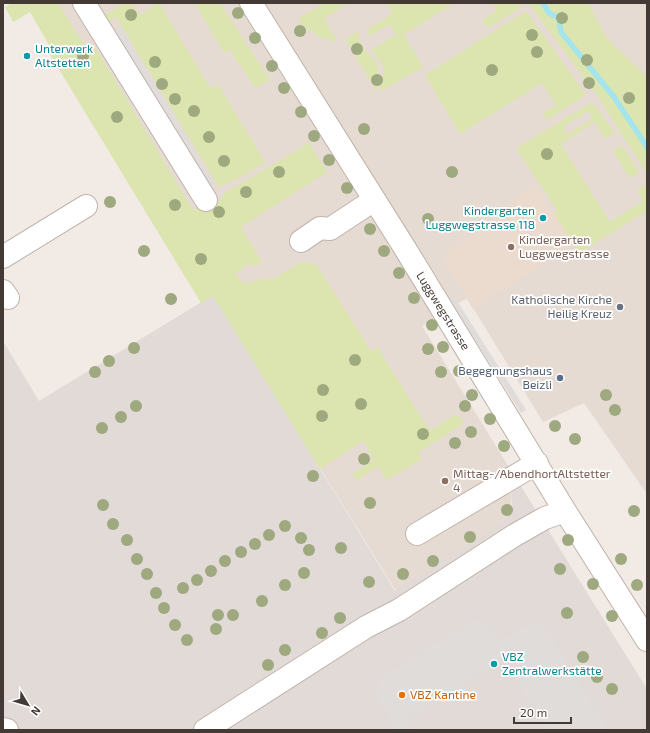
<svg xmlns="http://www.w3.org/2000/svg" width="650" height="733" viewBox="0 0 650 733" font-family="'Exo 2',sans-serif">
	<rect width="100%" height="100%" fill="#f2eae5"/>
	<path fill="#e6dbd3" d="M36,3H647V494L584,403L543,422L467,298L422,326L517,480L509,485L512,495L510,511L502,523L497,528L396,591L213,295Z"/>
	<path fill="#e1dad7" d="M213,295L395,591L502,523L510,511L512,504V495L509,485L517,480L647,689V730H3V341L39,401Z"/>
	<path fill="#ebdbcf" d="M535,184L574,244L473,309L441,255L512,210L507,203Z"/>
	<path fill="#dce5af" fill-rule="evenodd" d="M12,3H40L43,5L46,3H58L86,48L94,45L193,210L201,204L204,210L224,197L223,194L296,151L309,142L327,172L241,227L262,262L253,267L251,263L235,273L244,284L265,278L273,279L301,262L316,264L371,351L377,347L430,431L453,416L459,415L464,423L418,453L422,459L387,480L378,467L356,480L352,474L374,460L363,441L320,469L213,296L201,303L46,48L49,45L30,12L13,22L5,7Z
		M125,3H131L140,15L159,3L211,89L218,84L265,162L245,175L219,187L116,17L105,23L102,17Z
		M195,3H220L270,80L255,88L241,66L239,65L230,50L224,53Z
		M326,3H348L324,19L337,40L334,42L328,38L323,39L299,23L298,20L302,16Z
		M384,3H454L404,35L423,67L380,92C385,69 387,68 371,50L396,35L389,24L370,36L367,30L391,14V8Z
		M492,3H519L522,7L488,28L482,20L497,10Z
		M528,3H587L590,6L606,37L647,77V174L597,95Z
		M526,11L586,95L547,120L543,113L556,105L542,83L460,134L425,75Z
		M358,31L359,41L368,54L376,61L378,68L377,92L345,39Z
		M591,103L596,107L615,133L605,139L595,122L561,144L610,222L643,201L637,191L647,184V211L579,253L553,212L557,210L516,148ZM588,111L593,119L567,134L563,127Z
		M622,145L639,172L630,179L613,151Z"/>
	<path fill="#e0dcda" d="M121,28L215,185L203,193L109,35Z
		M454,296L526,410L521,413L449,299Z
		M477,618L482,626L487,623L499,642L539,618L608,730H547L503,659L407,719L413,730H397L374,692L382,688L377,680Z"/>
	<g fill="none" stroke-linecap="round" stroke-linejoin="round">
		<path stroke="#a3e4ed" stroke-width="5.5" d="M543,3L549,13L559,18L561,32L614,97L647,147"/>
		<g stroke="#c0b3ab" stroke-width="24">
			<path id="minor" d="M84,3L206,200
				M251,3L406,250L565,511L647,640
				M301,241L320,228L330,229L374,200
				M3,257L86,206
				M3,291L8,298
				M417,534L537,463
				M3,729L7,730
				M205,730L366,627L399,610L515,535L545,518L565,511"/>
		</g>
		<use href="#minor" stroke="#fff" stroke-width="22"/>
	</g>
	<g fill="#9fa97f">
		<circle cx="238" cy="13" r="6"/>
		<circle cx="131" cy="15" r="6"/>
		<circle cx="562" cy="18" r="6"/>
		<circle cx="300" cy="31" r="6"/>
		<circle cx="532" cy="35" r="6"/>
		<circle cx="255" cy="38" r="6"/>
		<circle cx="357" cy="49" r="6"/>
		<circle cx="537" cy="52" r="6"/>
		<circle cx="83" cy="56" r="6"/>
		<circle cx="587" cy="60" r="6"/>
		<circle cx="155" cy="62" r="6"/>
		<circle cx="272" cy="66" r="6"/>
		<circle cx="492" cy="70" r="6"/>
		<circle cx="377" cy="80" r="6"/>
		<circle cx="589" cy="83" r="6"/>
		<circle cx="162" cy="84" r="6"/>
		<circle cx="284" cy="88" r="6"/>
		<circle cx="629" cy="98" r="6"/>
		<circle cx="175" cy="99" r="6"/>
		<circle cx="194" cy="111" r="6"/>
		<circle cx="301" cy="112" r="6"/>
		<circle cx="117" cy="117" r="6"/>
		<circle cx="364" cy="129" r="6"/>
		<circle cx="314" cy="136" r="6"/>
		<circle cx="209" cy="137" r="6"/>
		<circle cx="547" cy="154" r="6"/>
		<circle cx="329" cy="160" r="6"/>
		<circle cx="224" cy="161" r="6"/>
		<circle cx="279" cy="172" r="6"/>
		<circle cx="452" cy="172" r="6"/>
		<circle cx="347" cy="188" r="6"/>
		<circle cx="246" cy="192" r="6"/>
		<circle cx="110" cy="202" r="6"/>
		<circle cx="175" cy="205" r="6"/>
		<circle cx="219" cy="212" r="6"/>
		<circle cx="428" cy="219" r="6"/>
		<circle cx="370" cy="229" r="6"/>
		<circle cx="144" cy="251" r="6"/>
		<circle cx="384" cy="251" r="6"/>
		<circle cx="201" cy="259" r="6"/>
		<circle cx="399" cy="273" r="6"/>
		<circle cx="414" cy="298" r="6"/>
		<circle cx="171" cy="299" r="6"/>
		<circle cx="432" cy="325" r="6"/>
		<circle cx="443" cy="347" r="6"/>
		<circle cx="134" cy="348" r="6"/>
		<circle cx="428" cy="349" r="6"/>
		<circle cx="355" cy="360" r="6"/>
		<circle cx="109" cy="361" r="6"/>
		<circle cx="459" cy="371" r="6"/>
		<circle cx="95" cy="372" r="6"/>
		<circle cx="441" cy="372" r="6"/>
		<circle cx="323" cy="390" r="6"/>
		<circle cx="472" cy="395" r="6"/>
		<circle cx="606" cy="395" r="6"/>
		<circle cx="361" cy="404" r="6"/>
		<circle cx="136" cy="406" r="6"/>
		<circle cx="465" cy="406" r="6"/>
		<circle cx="615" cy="410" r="6"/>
		<circle cx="322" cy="416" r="6"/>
		<circle cx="121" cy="417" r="6"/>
		<circle cx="490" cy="419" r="6"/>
		<circle cx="555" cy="426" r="6"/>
		<circle cx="102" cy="428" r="6"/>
		<circle cx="471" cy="432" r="6"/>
		<circle cx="423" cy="434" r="6"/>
		<circle cx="575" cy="439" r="6"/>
		<circle cx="455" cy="443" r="6"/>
		<circle cx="504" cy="446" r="6"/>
		<circle cx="364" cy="459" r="6"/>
		<circle cx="313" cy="476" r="6"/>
		<circle cx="370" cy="503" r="6"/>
		<circle cx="103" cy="505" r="6"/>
		<circle cx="507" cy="510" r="6"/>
		<circle cx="634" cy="511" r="6"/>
		<circle cx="113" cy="524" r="6"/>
		<circle cx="285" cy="526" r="6"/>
		<circle cx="269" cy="535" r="6"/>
		<circle cx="470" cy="537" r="6"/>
		<circle cx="301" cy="538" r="6"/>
		<circle cx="127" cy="540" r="6"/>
		<circle cx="568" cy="540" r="6"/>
		<circle cx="255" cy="544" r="6"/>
		<circle cx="341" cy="548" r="6"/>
		<circle cx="309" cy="550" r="6"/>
		<circle cx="241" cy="552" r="6"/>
		<circle cx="137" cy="559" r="6"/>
		<circle cx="621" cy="559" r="6"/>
		<circle cx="225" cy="561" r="6"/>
		<circle cx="433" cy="561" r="6"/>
		<circle cx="560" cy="569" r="6"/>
		<circle cx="211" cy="571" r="6"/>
		<circle cx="304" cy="573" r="6"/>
		<circle cx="147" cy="574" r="6"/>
		<circle cx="403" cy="574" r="6"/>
		<circle cx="197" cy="580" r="6"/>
		<circle cx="369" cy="582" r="6"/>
		<circle cx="593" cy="584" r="6"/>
		<circle cx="285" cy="585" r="6"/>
		<circle cx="637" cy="585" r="6"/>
		<circle cx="183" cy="588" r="6"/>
		<circle cx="156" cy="593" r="6"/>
		<circle cx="262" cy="601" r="6"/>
		<circle cx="164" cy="608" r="6"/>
		<circle cx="567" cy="613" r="6"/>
		<circle cx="218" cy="615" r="6"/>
		<circle cx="233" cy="615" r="6"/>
		<circle cx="612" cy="616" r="6"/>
		<circle cx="340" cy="618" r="6"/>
		<circle cx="175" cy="625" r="6"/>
		<circle cx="216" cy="629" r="6"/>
		<circle cx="322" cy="633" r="6"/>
		<circle cx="187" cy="640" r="6"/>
		<circle cx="285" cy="650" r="6"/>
		<circle cx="583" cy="657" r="6"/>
		<circle cx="268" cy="665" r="6"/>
		<circle cx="597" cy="677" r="6"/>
		<circle cx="612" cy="689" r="6"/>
	</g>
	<g fill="#0f9aa8" stroke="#fff" stroke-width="1.5">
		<circle cx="27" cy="56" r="4"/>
		<circle cx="543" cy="218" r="4"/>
		<circle cx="494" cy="664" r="4"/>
	</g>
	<g fill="#8d6e63" stroke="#fff" stroke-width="1.5">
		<circle cx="511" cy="247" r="4"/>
		<circle cx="445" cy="481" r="4"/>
	</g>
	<circle fill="#6b7280" stroke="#fff" stroke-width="1.5" cx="620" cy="307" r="4"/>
	<circle fill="#5c6f8a" stroke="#fff" stroke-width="1.5" cx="560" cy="378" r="4"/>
	<circle fill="#e8710a" stroke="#fff" stroke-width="1.5" cx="402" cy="695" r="4"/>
	<g text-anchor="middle" stroke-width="3.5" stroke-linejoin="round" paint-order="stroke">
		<g font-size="12" fill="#0d838f" stroke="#fff" text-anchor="start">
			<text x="35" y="53">Unterwerk<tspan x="35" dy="14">Altstetten</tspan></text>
			<text x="535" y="215" text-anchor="end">Kindergarten<tspan x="535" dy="14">Luggwegstrasse 118</tspan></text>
			<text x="502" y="661">VBZ<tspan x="502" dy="14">Zentralwerkstätte</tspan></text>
		</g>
		<g font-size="12" fill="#785e54" stroke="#fff" text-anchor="start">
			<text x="519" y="244">Kindergarten<tspan x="519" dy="14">Luggwegstrasse</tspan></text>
			<text x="453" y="478">Mittag-/AbendhortAltstetter<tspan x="453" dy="14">4</tspan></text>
		</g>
		<g font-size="12" fill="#5b616d" stroke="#fff" text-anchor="end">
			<text x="612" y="304">Katholische Kirche<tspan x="612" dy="14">Heilig Kreuz</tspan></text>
		</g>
		<g font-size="12" fill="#443a35" stroke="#fff">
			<text transform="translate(443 311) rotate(58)" y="4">Luggwegstrasse</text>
		</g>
		<g font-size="12" fill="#4e5e75" stroke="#fff" text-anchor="end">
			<text x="552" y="375">Begegnungshaus<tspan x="552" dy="14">Beizli</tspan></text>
		</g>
		<g font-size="12" fill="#c56008" stroke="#fff" text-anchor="start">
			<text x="410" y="699">VBZ Kantine</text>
		</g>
	</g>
	<rect width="650" height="733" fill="none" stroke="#443a35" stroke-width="8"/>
	<g transform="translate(28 705) rotate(128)" stroke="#ffffff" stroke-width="3" paint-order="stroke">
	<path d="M0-3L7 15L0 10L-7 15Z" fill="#443a35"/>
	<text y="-6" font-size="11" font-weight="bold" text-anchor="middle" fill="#443a35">N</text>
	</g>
	<path d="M514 717v6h57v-6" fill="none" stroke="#443a35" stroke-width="2"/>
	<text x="520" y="717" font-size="12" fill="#443a35" stroke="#ffffff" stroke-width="3" paint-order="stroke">20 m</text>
</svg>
